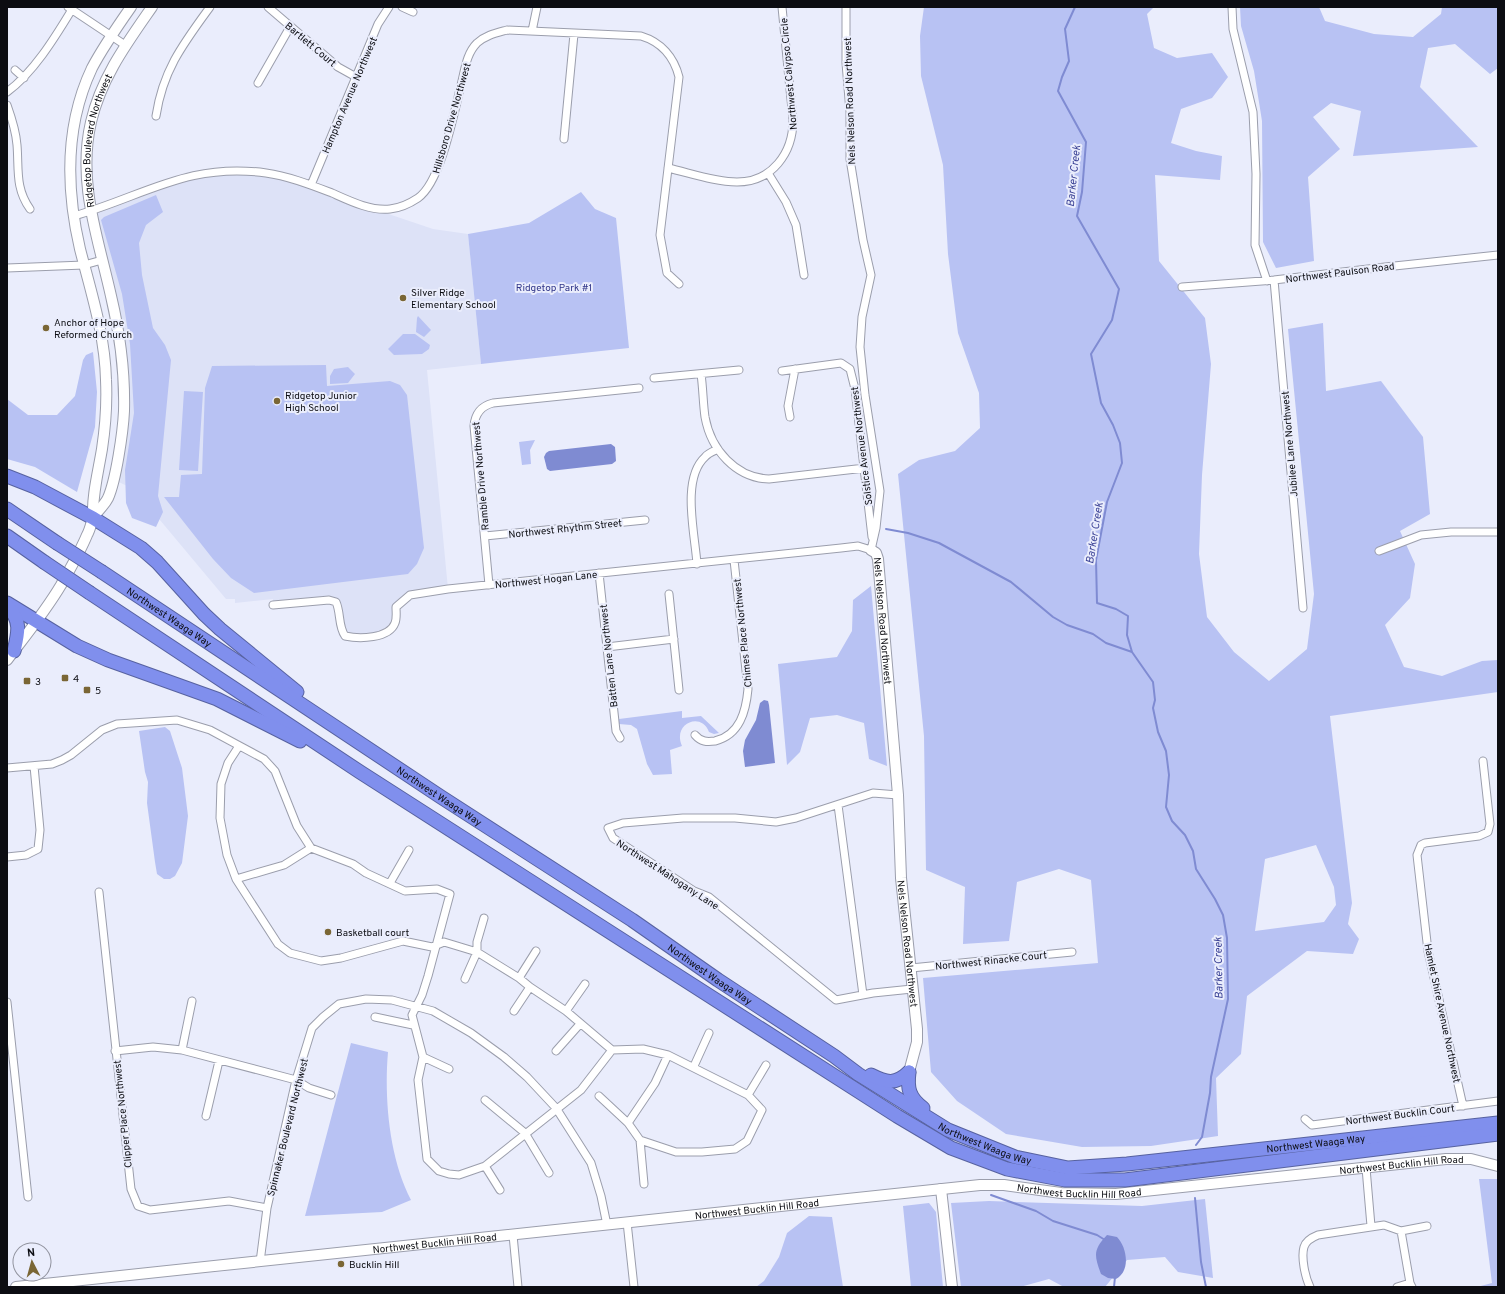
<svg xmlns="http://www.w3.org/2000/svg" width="1505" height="1294" viewBox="0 0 1505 1294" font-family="Overpass,sans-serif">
	<rect width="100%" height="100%" fill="#eaedfc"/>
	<path fill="#dde2f7" d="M205,172L267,173L433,229L468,234L481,364L427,370L448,589L410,595L401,601L396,622L382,634L345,636L336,602L273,605V599L235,603V599H226L134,489L112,479L117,458L123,365L90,212Z"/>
	<path fill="#b8c2f3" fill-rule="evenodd" d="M924,7H1154L1147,14L1154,48L1177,58L1212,53L1228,77L1212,98L1181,109L1171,143L1196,151L1222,156L1220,180L1155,175L1159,261L1205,318L1211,364L1202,475L1199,554L1207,617L1234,652L1269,681L1307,649L1314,594L1288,329L1323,323L1326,391L1381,381L1423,437L1430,514L1400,531L1415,564L1410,598L1385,625L1404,667L1442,676L1482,661L1498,660V692L1330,716L1352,903L1348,924L1359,939L1353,954L1307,951L1247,996L1241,1054L1216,1078L1218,1136L1151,1146L1082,1147L1006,1134L957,1101L931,1072L923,978L1098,963L1091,880L1059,869L1017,882L1009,941L963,944L965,887L926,870L924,736L898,474L919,460L955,451L980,428L979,393L958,333L948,254L943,165L921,76L920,36ZM1316,845L1334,887L1336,905L1324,922L1255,931L1265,859Z
		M1240,7H1319L1325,21L1374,34L1413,37L1441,14L1442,7H1498V68L1490,74L1455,44L1428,48L1420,87L1478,147L1353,156L1361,111L1331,103L1313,117L1340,149L1308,177L1314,261L1276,268L1263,242L1262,121L1254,71L1241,26Z
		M581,192L595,209L616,218L629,348L481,364L468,234L529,223Z
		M156,195L163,212L146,225L139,243L142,275L153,328L165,345L171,360L158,496L163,512L156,527L132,518L126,503L125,470L134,413L130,344L122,294L101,220L104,217Z
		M418,316L431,330L424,337L416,332L417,318Z
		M403,334H415L430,345L429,349L422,354L394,355L388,349Z
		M93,352L97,392L95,427L77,492L35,467L7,459V399L28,415H57L75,396L83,360L86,355Z
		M326,365L327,386L390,381L400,385L407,395L424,548L417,564L408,574L254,593L231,578L213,559L164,497H179L181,475L202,474L205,388L212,366Z
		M348,367L355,374L348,383L330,384V376L334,369Z
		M184,391L203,392L198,471L179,470Z
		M535,440L530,450L531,464L522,465L519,442Z
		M871,586L887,766L869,759L864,723L837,715L810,718L800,752L787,765L778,664L837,657L852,631L853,600Z
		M682,711V718L701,716L719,733L714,734L709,732C701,711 672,724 682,746L670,750L672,774L653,775L647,764L637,729L631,725L619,724V719Z
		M165,727L170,731L182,768L188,816L182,863L175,876L170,879H164L157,874L155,862L147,803L148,782L145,772L139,731Z
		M351,1043L388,1052C384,1098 389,1158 411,1200L382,1212L305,1216Z
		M1479,1179H1498V1287H1477L1492,1283Z
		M1205,1199L1213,1278L1178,1272L1165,1257L1127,1260L1105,1287H1064L1049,1279L1020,1287H961L951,1203L989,1201L1142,1206Z
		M929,1203L936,1212L943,1287H911L903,1206Z
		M809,1216L832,1217L843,1287H756L764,1281L779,1257L787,1233Z"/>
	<path fill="#7f8bd2" d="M611,444L615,447L616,461L612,464L550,471L547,469L544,457L546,453L549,451Z
		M764,700L768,701L769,705L775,763L745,767L743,751L745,740L756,720L760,703Z
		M1107,1235L1117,1237C1127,1247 1131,1271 1116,1279L1108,1278L1101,1274C1094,1255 1093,1250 1107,1235Z"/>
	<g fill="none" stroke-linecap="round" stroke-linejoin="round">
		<path stroke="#7f8bd2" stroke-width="2" d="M1075,7L1065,29L1069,61L1062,77L1058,91L1086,142L1082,192L1077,216L1119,289L1112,320L1091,354L1101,403L1113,425L1120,443L1122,463L1107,502L1096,560L1097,603L1116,609L1128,616L1127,635L1132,652L1153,682L1155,700L1153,708L1158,732L1166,751L1169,775L1166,807L1172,821L1185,835L1193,851L1196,869L1215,899L1223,915L1227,938L1228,999L1211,1077L1210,1093L1202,1137L1196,1145
			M886,529L908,533L939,543L1011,582L1053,617L1067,625L1093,634L1106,643L1132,652
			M991,1195L1036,1211L1053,1221L1097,1235L1105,1240
			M1195,1198L1201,1262L1206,1287
			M1114,1287L1115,1277"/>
		<g stroke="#9b9eac" stroke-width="9">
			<path id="street" d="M68,7L125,45
				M268,7L338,67L356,77
				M402,7L413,12
				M1232,7L1233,29L1253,112L1256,174L1255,245L1267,281
				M532,31L537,7
				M15,70L24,78
				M258,83L290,27
				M7,92C33,73 54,39 71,11
				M7,105C12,119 16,131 17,145C19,169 15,188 30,209
				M156,116C163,70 183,44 210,7
				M564,139L574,34
				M668,168C690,173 715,182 737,182C772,182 793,153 793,120L782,7
				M768,173L786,202L796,225L804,275
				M311,185L378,24L389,7
				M74,216C144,196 189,162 266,173C288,176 311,185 332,193C350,201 370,211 390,209C400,208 409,204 418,198C441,182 454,113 461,85C465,70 466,54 477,43C486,35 496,33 507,30L641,36C661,42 674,57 679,77L660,235L667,273L679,284
				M7,268L84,265L102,260
				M1274,280L1303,608
				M1182,287L1274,280L1385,267L1498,255
				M782,371L841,363L850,369L855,389L872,537
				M701,374C703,388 703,403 705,417C711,450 736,478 769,479L865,468
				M654,378L739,370
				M790,417L788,406L795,369
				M485,536L645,520
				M1379,551L1421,535L1451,532H1498
				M697,564C695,534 681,479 705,457C708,453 714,451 718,449
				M599,573L616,731L620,738
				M489,585L474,426C475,414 481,406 493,403L639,388
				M669,594L679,690
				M273,605L329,600L336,602C341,613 338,626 345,636C359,639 389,639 395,623C397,618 396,612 396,607L410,595L448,589L841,548L858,546L871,550L876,528L880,491L865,395L860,347L862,317L871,275L863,240L850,159V112L846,63V7
				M607,647L674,639
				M695,735C701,742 707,742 715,741C740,735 746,711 748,689L734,560
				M239,746L228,763L221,784L220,818L227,855L236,879L278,944L290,953L321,961L341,958L403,941L432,947L444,942L477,952L519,978L530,987L566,1011L612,1050
				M7,768L52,764L62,760L71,755L102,730L117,724L177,720L210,730L264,759L275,771L297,826L311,848L353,864L366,873L405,891L437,889L450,894L428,976L422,995L412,1015L423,1057L418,1080L427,1159L439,1171L449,1174L459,1175L485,1166L581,1090L612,1050
				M898,795L873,793L796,818L776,822L735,818H683L623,823L608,828L613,838L694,891L709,897L836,1000L873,993L912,989
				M838,805L863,995
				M7,857L26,855L38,849L40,830L34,766
				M236,879L284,865L311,848
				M390,883L409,850
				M99,892L131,1189L138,1206L150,1210L229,1201L267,1208
				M911,968L1072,952
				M519,978L536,951
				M465,979L477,952V942L484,918
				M7,1002L28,1197
				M514,1011L530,987
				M566,1011L585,984
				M375,1017L413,1025
				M182,1050L192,1001
				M115,1051L153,1047L182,1050L296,1080L309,1088L331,1095
				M556,1051L580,1024
				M423,1057L449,1069
				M694,1066L709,1033
				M748,1095L766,1065
				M599,1096L628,1123L640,1140L676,1152H702L735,1149L747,1141L762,1110L748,1095L668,1055L643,1049L612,1050
				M485,1100L525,1133L549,1173
				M1463,1106L1428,951L1417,855L1421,845L1425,843L1479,836L1488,832L1490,824L1483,761
				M206,1116L219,1061
				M1305,1119L1312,1125L1498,1101
				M628,1123L655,1083L668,1055
				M640,1140L644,1184
				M485,1166L500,1190
				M1366,1168L1371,1226
				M627,1222L634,1287
				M1401,1231L1427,1226
				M513,1235L518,1287
				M260,1262L267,1208L296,1080L312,1028L323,1017L339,1004L366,999L392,1000L433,1011L471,1033L504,1057L527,1077L556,1108L591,1163L601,1196L607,1225
				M1310,1287C1305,1277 1301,1257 1304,1247C1306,1240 1313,1237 1318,1235L1384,1225L1401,1231L1410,1283L1412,1287
				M1397,1287L1410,1283"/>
		</g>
		<g stroke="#9b9eac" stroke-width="12">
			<g id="secondary">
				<path d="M93,518C92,495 98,473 102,449C105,429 107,401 106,380C105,335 91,292 80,249C66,189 65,125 92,68C103,47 117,27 131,7"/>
				<path id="s1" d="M871,550L876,553L878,559L898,795L901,878L917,1029V1042L909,1072"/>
				<path id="s2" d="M7,660C26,635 45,612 61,585C70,569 80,552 87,535C90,530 91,524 93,518C97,511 104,506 108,498C116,480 123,432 124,411C125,372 120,334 111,296C98,237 77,182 91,122C101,78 127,43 152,7"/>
				<path d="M941,1189L952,1287"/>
				<path id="s3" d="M16,1287L980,1185H1004L1061,1193L1116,1194L1446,1159H1471L1498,1166"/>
			</g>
		</g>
		<g stroke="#5762a0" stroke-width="15">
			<g id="highway">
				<path d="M7,476L35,487L93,518L141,548L157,562L204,614L220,629L297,692"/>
				<path d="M7,509L57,543"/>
				<path d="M7,536L44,562"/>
				<path id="s4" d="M102,572L441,797L632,920L718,980L834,1056L858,1074L948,1130L1015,1157L1068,1168L1127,1164L1498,1123"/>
				<path d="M90,593L360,772L897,1116L951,1148L1007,1169L1065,1180H1125L1498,1134"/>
				<path d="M7,603L77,646L108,660L217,699L300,741"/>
				<path d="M8,607C22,621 18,634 14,651"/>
				<path d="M909,1072C907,1088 909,1098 923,1108"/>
				<path d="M871,1075C887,1083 895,1085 909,1072"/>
			</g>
		</g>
		<use href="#street" stroke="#fff" stroke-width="7"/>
		<use href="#secondary" stroke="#fff" stroke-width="10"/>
		<use href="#highway" stroke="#808fed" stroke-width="13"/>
		<g stroke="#5762a0" stroke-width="15" stroke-linecap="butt">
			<path id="highway-bridge" d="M57,543L102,572
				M44,562L90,593"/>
		</g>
		<use href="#highway-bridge" stroke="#808fed" stroke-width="13"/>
	</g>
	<g fill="#7a6635" stroke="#eaedfc" stroke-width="1.5">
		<circle cx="403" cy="298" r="4"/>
		<circle cx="46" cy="328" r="4"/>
		<circle cx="277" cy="401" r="4"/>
		<rect x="61" y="674" width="8" height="8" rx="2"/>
		<rect x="23" y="677" width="8" height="8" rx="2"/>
		<rect x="83" y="686" width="8" height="8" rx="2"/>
		<circle cx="328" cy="932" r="4"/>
		<circle cx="341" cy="1264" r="4"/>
	</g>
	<g text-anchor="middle" stroke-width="4" stroke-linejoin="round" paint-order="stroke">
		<g font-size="10" fill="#0c0d12" stroke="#eaedfc">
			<text transform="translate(311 44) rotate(40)" y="4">Bartlett Court</text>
			<text transform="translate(788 74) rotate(-95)" y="4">Northwest Calypso Circle</text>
			<text transform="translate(349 95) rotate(-67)" y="4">Hampton Avenue Northwest</text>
			<text transform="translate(849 101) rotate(-92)" y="4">Nels Nelson Road Northwest</text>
			<text transform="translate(451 118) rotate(-74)" y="4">Hillsboro Drive Northwest</text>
			<text dy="4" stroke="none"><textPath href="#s2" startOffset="556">Ridgetop Boulevard Northwest</textPath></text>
			<text transform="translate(1340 272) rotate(-7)" y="4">Northwest Paulson Road</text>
			<text transform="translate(1289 444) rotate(-95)" y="4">Jubilee Lane Northwest</text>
			<text transform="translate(861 446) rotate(-97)" y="4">Solstice Avenue Northwest</text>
			<text transform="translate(480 476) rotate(-95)" y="4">Ramble Drive Northwest</text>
			<text transform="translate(565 528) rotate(-6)" y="4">Northwest Rhythm Street</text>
			<text transform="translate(546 579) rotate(-6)" y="4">Northwest Hogan Lane</text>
			<text dy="4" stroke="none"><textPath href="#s4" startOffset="81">Northwest Waaga Way</textPath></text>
			<text dy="4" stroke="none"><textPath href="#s1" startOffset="74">Nels Nelson Road Northwest</textPath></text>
			<text transform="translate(742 633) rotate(-96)" y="4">Chimes Place Northwest</text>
			<text transform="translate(608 656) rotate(-96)" y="4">Batten Lane Northwest</text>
			<text dy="4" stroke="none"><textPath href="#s4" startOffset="405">Northwest Waaga Way</textPath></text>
			<text transform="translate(668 874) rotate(33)" y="4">Northwest Mahogany Lane</text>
			<text dy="4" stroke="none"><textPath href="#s1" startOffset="398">Nels Nelson Road Northwest</textPath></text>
			<text transform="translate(991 960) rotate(-6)" y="4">Northwest Rinacke Court</text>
			<text dy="4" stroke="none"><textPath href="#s4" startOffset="729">Northwest Waaga Way</textPath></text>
			<text transform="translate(1443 1013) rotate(78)" y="4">Hamlet Shire Avenue Northwest</text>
			<text transform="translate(122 1114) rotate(-96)" y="4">Clipper Place Northwest</text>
			<text transform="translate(1400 1114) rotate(-7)" y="4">Northwest Bucklin Court</text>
			<text transform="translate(287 1127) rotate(-76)" y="4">Spinnaker Boulevard Northwest</text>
			<text dy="4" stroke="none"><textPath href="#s4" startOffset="1053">Northwest Waaga Way</textPath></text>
			<text dy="4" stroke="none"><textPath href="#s4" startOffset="1389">Northwest Waaga Way</textPath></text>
			<text dy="4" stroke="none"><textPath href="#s3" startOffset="1393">Northwest Bucklin Hill Road</textPath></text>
			<text dy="4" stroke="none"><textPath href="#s3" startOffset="1069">Northwest Bucklin Hill Road</textPath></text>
			<text dy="4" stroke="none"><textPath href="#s3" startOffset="745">Northwest Bucklin Hill Road</textPath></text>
			<text dy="4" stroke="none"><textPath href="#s3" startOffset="421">Northwest Bucklin Hill Road</textPath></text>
		</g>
		<g font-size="10" fill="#313689" stroke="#eaedfc">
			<text x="554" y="291">Ridgetop Park #1</text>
		</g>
		<g font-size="10" fill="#0c0d12" stroke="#eaedfc" text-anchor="start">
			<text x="411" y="296">Silver Ridge<tspan x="411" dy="12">Elementary School</tspan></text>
			<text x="54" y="326">Anchor of Hope<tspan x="54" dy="12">Reformed Church</tspan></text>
			<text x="285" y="399">Ridgetop Junior<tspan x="285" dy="12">High School</tspan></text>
			<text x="73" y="682">4</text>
			<text x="35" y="685">3</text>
			<text x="95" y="694">5</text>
			<text x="336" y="936">Basketball court</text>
			<text x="349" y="1268">Bucklin Hill</text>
		</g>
		<g font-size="11" font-style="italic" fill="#3b4296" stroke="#eaedfc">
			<text transform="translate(1073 176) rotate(-84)" y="4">Barker Creek</text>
			<text transform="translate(1094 533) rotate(-81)" y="4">Barker Creek</text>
			<text transform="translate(1218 968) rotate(-91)" y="4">Barker Creek</text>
		</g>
	</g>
	<rect width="1505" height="1294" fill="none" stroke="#0c0d12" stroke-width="16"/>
	<g transform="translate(32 1262) rotate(354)"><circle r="19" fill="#eaedfc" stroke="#91939e"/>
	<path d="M0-3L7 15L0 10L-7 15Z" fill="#7a6635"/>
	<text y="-6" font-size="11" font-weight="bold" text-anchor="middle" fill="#0c0d12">N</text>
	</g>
</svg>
